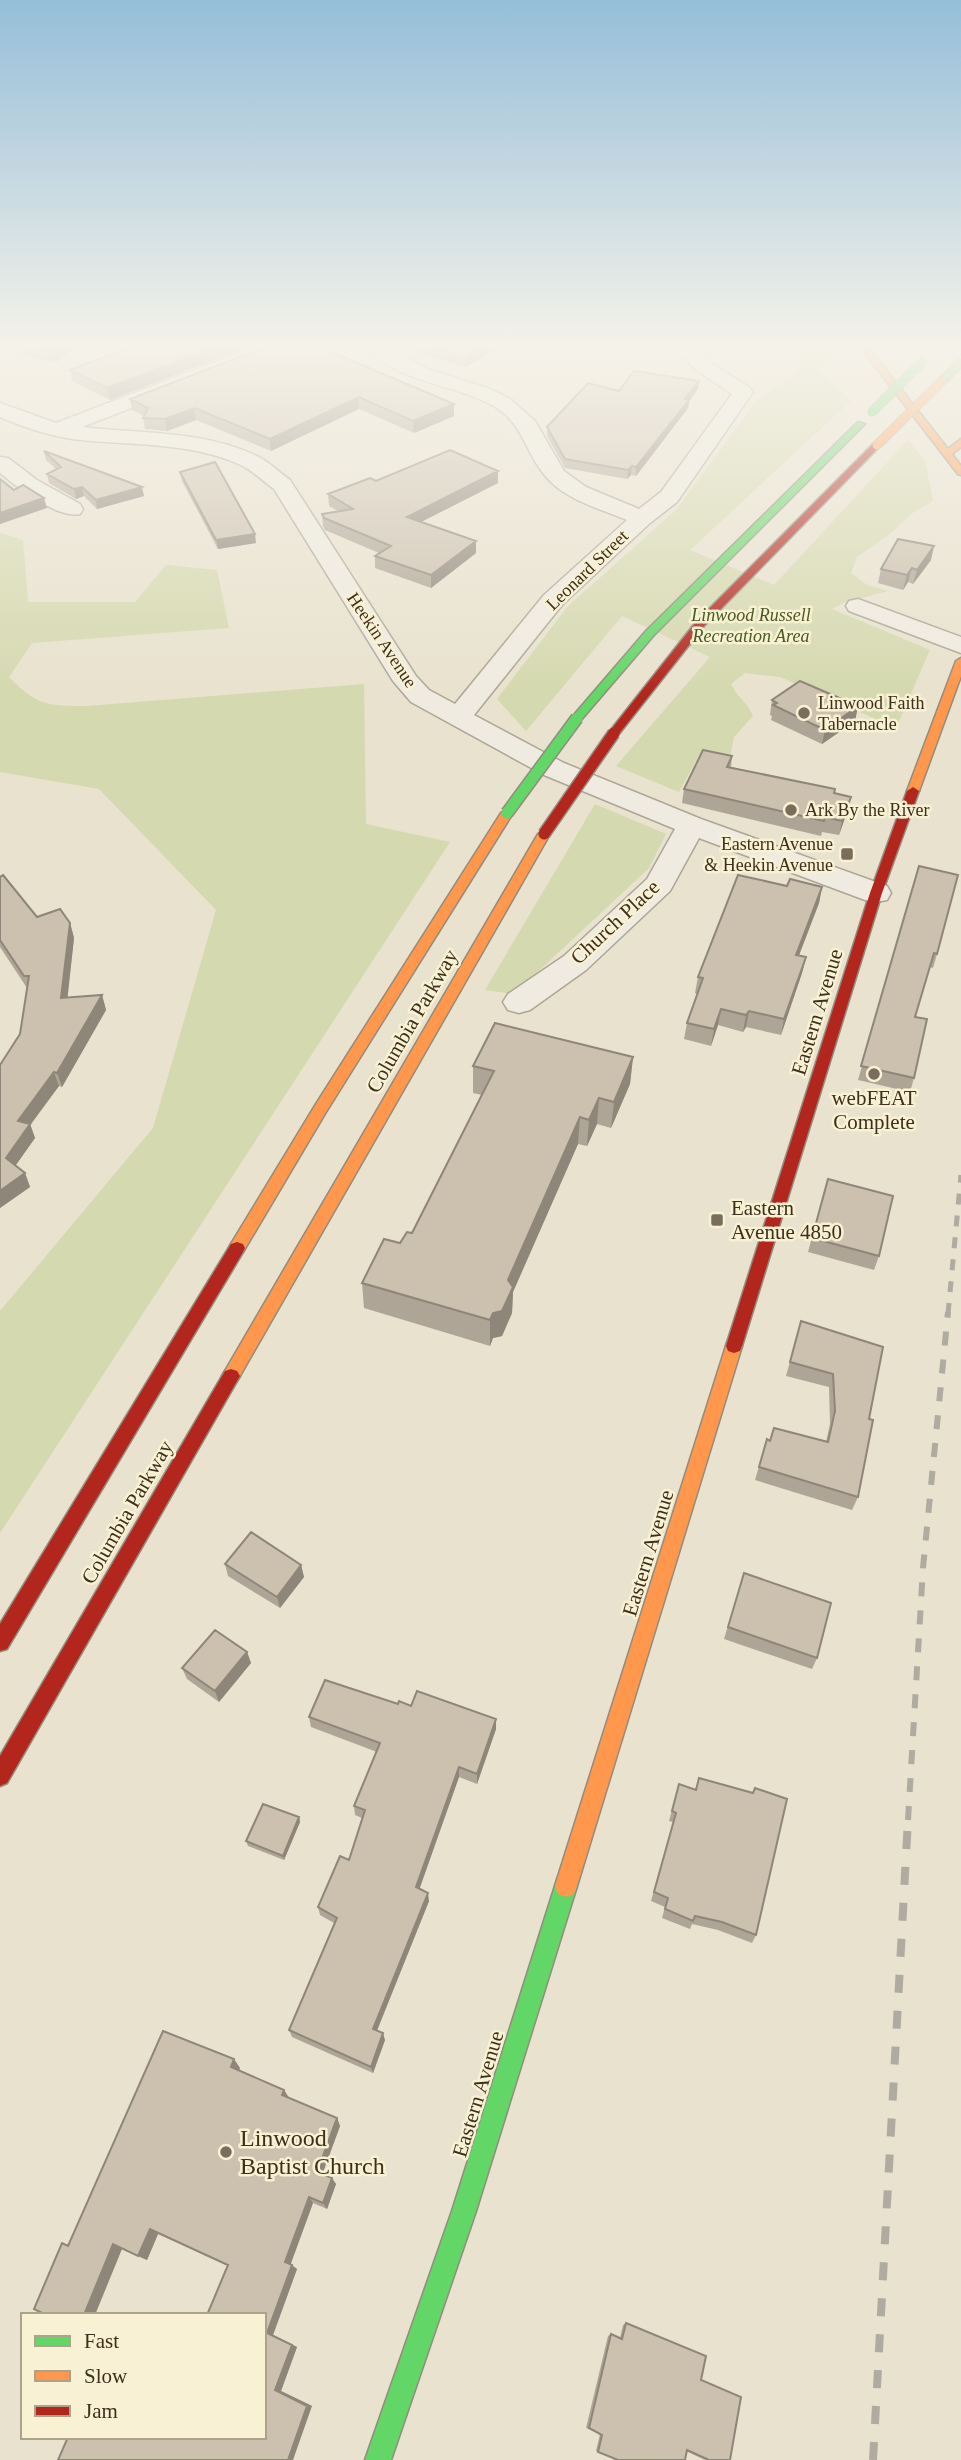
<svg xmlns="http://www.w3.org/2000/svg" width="961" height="2460" viewBox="0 0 961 2460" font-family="'Times New Roman',serif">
	<rect width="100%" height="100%" fill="#e8e2ce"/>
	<path fill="#d5d9af" d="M804,347H840L820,371L851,401L690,550L774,585L908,440L925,461L933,501L911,514L891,533L857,557L851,573L867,585L888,591L843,603L832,609L930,650L896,728L780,677L745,673L731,684C737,697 748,703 753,716L734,737L729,762L699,755L679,792L616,766L710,657L622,616L526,731L497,699L568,606L676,510L757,400L797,372Z
		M0,533L23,540L28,602H135L166,565L217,570L229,628L32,643L9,677C37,706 48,706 87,706L364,684L366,824L450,842L0,1533V1311L153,1128L216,910L99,789L0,772Z
		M595,804L666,834L649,868L514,994L485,990Z"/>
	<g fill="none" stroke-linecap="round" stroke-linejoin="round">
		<g stroke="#ada696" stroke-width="3">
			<path id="street" d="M254,347H280L278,351L82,427C141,434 204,430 259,457C270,463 280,473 290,480L416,676L429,690L455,704L544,595L627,520C598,508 562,499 543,473C525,451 523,425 497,408C463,386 389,380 367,347H389L425,368L490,389L510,399L535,421L564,471L586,487L639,509L661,492L732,394L696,370L673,347H693L710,362L750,388L753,392L677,502L650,523L562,605L474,715L564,763L701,819L887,886L891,893L887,900L876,902L865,900L699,838L670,891L586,970L530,1010L519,1013L508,1010L503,1002L508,994L564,956L647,879L675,829L544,775L411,702L393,681L274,489C264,482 254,472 243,466C191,441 129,446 72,439C47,435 23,427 0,417V403L56,423Z
				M0,457L8,458L37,480L80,504L83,509L80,514C58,519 17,487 0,473Z
				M858,599L961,637V653L849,611L846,606L849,601Z"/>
		</g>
		<g stroke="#928c7e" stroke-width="3">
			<path id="fast" d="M958,360H961V367L944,384H938V380Z
				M858,422L865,424L654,635L581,720H573V716L646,631Z
				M566,1875L574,1878L577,1886L476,2211L391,2460H365L452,2211L555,1886L558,1878Z"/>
		</g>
		<g stroke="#928c7e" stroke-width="3">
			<path id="slow" d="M860,347H868L948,449L961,439V447L952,454L961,466V475L958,474Z
				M961,658V676L919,791L913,795L909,794L907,791L956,661Z
				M507,809L513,813L326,1112L243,1252H231L229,1248L231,1244L316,1104L501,813Z
				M544,830L550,834L237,1381L231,1383L225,1381L222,1376L225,1371L538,834Z
				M734,1339L740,1341L742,1346L577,1886L574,1894L566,1897L558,1894L555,1886L726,1346L728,1341Z"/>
		</g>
		<g stroke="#928c7e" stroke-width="3">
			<path id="jam" d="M874,443L881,445L704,626L618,735H610V731L696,622Z
				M913,787L919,791L882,893L742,1346L740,1351L734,1353L728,1351L726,1346L870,893L907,791Z
				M237,1242L243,1244L245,1248L243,1252L7,1649L0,1651V1624L231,1244Z
				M231,1369L237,1371L240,1376L237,1381L7,1783L0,1786V1756L225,1371Z"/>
		</g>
		<use href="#street" fill="#efebe0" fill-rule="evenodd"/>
		<use href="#fast" fill="#63d668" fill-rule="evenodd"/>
		<use href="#slow" fill="#ff974d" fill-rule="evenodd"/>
		<use href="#jam" fill="#b3261e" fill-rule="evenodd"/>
		<path stroke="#afaba0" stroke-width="5" stroke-dasharray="11 11" stroke-linecap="butt" d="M948,1314L961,1175"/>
		<path stroke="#afaba0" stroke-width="6" stroke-dasharray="14 14" stroke-linecap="butt" d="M908,1820L923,1568L948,1312"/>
		<path stroke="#afaba0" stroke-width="8" stroke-dasharray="18 18" stroke-linecap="butt" d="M873,2460L908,1819"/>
		<g stroke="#928c7e" stroke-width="10" stroke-linecap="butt">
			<path id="fast-bridge-far1" d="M872,412L922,362"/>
		</g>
		<g stroke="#928c7e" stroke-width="14" stroke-linecap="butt">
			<path id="fast-bridge" d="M507,813L577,718"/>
		</g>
		<g stroke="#928c7e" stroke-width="10" stroke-linecap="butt">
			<path id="slow-bridge" d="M877,445L941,382"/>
		</g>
		<g stroke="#928c7e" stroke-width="14" stroke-linecap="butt">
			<path id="jam-bridge" d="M544,834L614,733"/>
		</g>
		<use href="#fast-bridge-far1" stroke="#63d668" stroke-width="9"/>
		<use href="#fast-bridge" stroke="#63d668" stroke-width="11"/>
		<use href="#slow-bridge" stroke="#ff974d" stroke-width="9"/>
		<use href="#jam-bridge" stroke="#b3261e" stroke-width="11"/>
	</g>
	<path fill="#afa596" d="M18,347H75L56,362L20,355Z
		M130,347H247L110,400L72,381L70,370Z
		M265,347L454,416L414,433L359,409L271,451L196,420L167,431L145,429L143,418L144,416L132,410L130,399Z
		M398,347H497V348L466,367Z
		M699,381L698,389L689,401L688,408L636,476L631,475L627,479L565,468L547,436V427L619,391Z
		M44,451L144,496L97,509L84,496L76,499L49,483L47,474L56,469L46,460Z
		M498,471V483L421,522L476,553L431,588L375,568V556L379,553L325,530L323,526L322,514L338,511L329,506L328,494L376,481Z
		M180,472L256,543L218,549L182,481Z
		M931,560L913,584L908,582L903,590L878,583L881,569Z
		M772,700L858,706L855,721L822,744L771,720L772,716L770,715Z
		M732,756L731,767L835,789L834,793L851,797L847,812L839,835L822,832L821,836L682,803L684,789Z
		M919,866L937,954L933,968L930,967L915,1017L914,1078L910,1092L858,1080Z
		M0,877L37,917L70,923L74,938L67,998L102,995L106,1010L62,1087L59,1086L30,1124L35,1138L15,1166L25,1173L30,1187L0,1208V1065L20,1034L27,988L0,947Z
		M787,886L822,887L819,903L799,955L806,957L802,973L781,1035L746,1027L743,1032L718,1025L711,1046L684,1039L687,1023L697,994L695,993L698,977Z
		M633,1057L630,1084L611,1128L597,1124L587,1146L578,1144L513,1292L512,1313L502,1336L493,1338L490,1346L364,1308L362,1283L400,1243L412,1233L482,1095L473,1093V1066Z
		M828,1179L879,1256L874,1270L808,1252Z
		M801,1321L869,1419L858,1497L852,1510L755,1480L767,1439L770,1441L826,1442L830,1424L829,1387L786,1376Z
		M225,1564L301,1565L304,1577L280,1608L228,1576Z
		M744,1573L817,1658L812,1669L724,1639Z
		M247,1652L251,1663L219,1702L187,1679L182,1668Z
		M398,1704L411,1706L496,1729L477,1784L459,1777L419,1889L429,1901L377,2031L385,2040L373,2073L292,2037L289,2030L334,1923L320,1915L318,1907L349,1860L362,1818L355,1815L354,1806L377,1752L311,1727L309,1717Z
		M679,1784L756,1935L752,1943L718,1930L692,1924L690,1929L662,1918L665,1907L651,1901L673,1822L669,1821Z
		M299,1817L300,1822L284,1860L248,1846L246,1841Z
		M240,2068L239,2070L284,2090L289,2098L337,2118L340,2126L322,2174L336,2184L327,2209L313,2203L290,2265L297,2269L273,2335L297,2347L281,2391L312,2406L264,2437L228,2266L158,2234L147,2260L122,2249L68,2246Z
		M626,2323L701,2380L730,2460H705L686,2451L617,2460L596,2451L600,2434L586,2428L608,2336L611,2334L620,2338L623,2325Z"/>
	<path fill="#8f867a" d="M57,347H75L56,362L53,350Z
		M216,347H247L110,400L107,388Z
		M483,347H497V348L466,367V357Z
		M699,381L698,389L689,401L688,408L636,476V467Z
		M359,397V409L271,451L270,439Z
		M454,404V416L414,433L413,421Z
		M195,408L196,420L167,431L165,419Z
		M632,466L631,475L627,479L628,470Z
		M498,471V483L407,529V517Z
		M82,487L84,496L76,499L74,489Z
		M142,487L144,496L97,509L96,500Z
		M44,498L47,508L0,524V513Z
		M255,534L256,543L218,549L216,540Z
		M476,541V553L431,588V575Z
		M934,546L931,560L913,584L917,570Z
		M912,568L908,582L903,590L907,575Z
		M858,706L855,721L822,744L825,730Z
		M851,797L847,812L839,835L842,821Z
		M822,887L819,903L793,971L796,955Z
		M70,923L74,938L66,1012L61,998Z
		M806,957L802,973L781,1035L784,1019Z
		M102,995L106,1010L62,1087L57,1073Z
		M721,1009L718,1025L711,1046L714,1029Z
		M749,1011L746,1027L743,1032L746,1015Z
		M633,1057L630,1084L611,1128L614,1102Z
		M54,1072L59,1086L23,1135L18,1121Z
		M599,1098L597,1124L587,1146L589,1120Z
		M580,1117L578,1144L513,1292L512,1313L502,1336L493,1338L490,1346V1320Z
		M30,1124L35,1138L11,1172L6,1158Z
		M25,1173L30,1187L0,1208V1191Z
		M301,1565L304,1577L280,1608L277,1597Z
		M247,1652L251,1663L219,1702L215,1691Z
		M496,1719V1729L477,1784V1774Z
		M459,1767V1777L417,1896L416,1887Z
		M299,1817L300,1822L284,1860L283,1856Z
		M428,1893L429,1901L375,2035L373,2029Z
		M383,2033L385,2040L373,2073L371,2067Z
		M234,2059L240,2068L237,2075L231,2067Z
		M284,2090L289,2098L287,2103L282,2095Z
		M337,2118L340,2126L321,2178L317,2172Z
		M332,2178L336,2184L327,2209L323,2203Z
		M309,2197L313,2203L290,2266L285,2262Z
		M150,2229L158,2234L147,2260L138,2256Z
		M113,2244L122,2249L95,2315H84Z
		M292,2265L297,2269L273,2335L297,2347L281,2391L312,2406L293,2460H288L275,2390L267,2333Z"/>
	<path fill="#ccc0ae" stroke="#8f867a" stroke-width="2" d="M41,347H57L53,350Z
		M130,347H216L107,388L70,370Z
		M265,347H320L454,404L413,421L359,397L270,439L195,408L165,419L143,418L148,408L130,399Z
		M432,347H483L466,357Z
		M634,371L699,381L685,399L689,400L636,467L632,466L628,470L565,459L547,427L588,383L619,391Z
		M450,450L498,471L407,517L476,541L431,575L375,556L391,546L324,518L322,514L353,509L328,494L370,478L376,481Z
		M44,451L142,487L96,500L82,487L74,489L47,474L61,467Z
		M215,462L255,534L216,540L180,472Z
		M0,479L14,490L23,485L44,498L0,513Z
		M898,539L934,546L917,570L912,568L907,575L881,569Z
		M800,681L858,706L825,730L773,705L777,703L772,700Z
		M703,750L732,756L727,767L835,789L834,793L851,797L842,821L825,817L824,821L684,789Z
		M919,866L958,875L937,954L934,953L915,1017L927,1019L914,1078L861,1066Z
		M3,875L37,917L60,909L70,923L61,998L102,995L57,1073L54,1072L18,1121L30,1124L6,1158L25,1173L0,1191V1065L20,1034L29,976H24L0,940V877Z
		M738,875L787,886L790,879L822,887L796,955L806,957L784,1019L749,1011L746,1015L721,1009L714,1029L687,1023L703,978L698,977Z
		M495,1023L633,1057L614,1102L599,1098L589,1120L580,1117L508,1280L513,1287L502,1311L493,1313L490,1320L362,1283L384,1239L400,1243L407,1232L412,1233L494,1071L473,1066Z
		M828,1179L893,1196L879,1256L812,1238Z
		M801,1321L883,1347L869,1419L873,1420L858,1497L759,1467L767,1439L770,1441L774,1428L828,1442L835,1411L833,1374L790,1362Z
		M251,1532L301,1565L277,1597L225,1564Z
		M744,1573L831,1603L817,1658L728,1627Z
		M215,1630L247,1652L215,1691L182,1668Z
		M325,1680L398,1704L399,1701L411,1706L417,1691L496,1719L477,1774L459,1767L416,1887L428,1893L373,2029L383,2033L371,2067L289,2030L337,1918L318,1907L340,1856L349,1860L365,1810L354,1806L380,1743L309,1717Z
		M699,1778L753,1793L755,1788L787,1799L756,1935L722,1922L695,1916L693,1921L665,1909L668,1898L654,1892L676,1813L672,1811L679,1784L696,1790Z
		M263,1804L299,1817L283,1856L246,1841Z
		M163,2031L234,2059L231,2067L284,2090L282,2095L337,2118L317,2172L332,2178L323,2203L309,2197L285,2262L292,2265L267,2333L292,2345L275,2390L307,2406L288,2460H58L68,2437H264V2315H207L228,2265L150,2229L138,2256L113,2244L84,2315H46L34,2309L62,2243L68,2246Z
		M626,2323L706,2356L701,2380L741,2397L730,2460H709L687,2450L685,2460H618L598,2452L602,2435L589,2428L611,2334L622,2339Z"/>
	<linearGradient id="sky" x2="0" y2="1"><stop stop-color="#95bed9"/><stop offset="0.5" stop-color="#f5f2e9"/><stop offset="1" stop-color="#f5f2e9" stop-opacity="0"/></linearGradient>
	<rect width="961" height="691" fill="url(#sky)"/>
	<g fill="#796e5b" stroke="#f9f1d3" stroke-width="2.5">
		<circle cx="804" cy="713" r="7"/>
		<circle cx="791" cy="810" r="7"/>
		<rect x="840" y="847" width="14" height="14" rx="3.5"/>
		<circle cx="874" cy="1074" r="7"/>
		<rect x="710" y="1213" width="14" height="14" rx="3.5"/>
		<circle cx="226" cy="2152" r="7"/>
	</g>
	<g text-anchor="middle" stroke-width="5" stroke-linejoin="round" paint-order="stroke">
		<g font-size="18" fill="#3d2f1d" stroke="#f9f1d3">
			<text transform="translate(587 570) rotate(-44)" y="6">Leonard Street</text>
			<text transform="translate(382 640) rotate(56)" y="6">Heekin Avenue</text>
		</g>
		<g font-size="18" font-style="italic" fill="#485b22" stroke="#f9f1d3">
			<text x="751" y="621">Linwood Russell<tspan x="751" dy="21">Recreation Area</tspan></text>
		</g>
		<g font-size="18" fill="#3d2f1d" stroke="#f9f1d3" text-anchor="start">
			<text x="818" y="709">Linwood Faith<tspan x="818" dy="21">Tabernacle</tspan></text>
			<text x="805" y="816">Ark By the River</text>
			<text x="833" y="850" text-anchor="end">Eastern Avenue<tspan x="833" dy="21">&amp; Heekin Avenue</tspan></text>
		</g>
		<g font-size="21" fill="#3d2f1d" stroke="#f9f1d3">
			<text transform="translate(615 922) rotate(-43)" y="7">Church Place</text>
			<text transform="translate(817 1012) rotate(-73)" y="7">Eastern Avenue</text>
			<text transform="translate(412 1021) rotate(-60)" y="7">Columbia Parkway</text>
			<text transform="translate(127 1512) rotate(-60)" y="7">Columbia Parkway</text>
			<text transform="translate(648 1553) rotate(-73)" y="7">Eastern Avenue</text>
			<text transform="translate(478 2094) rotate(-73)" y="7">Eastern Avenue</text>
		</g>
		<g font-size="21" fill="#3d2f1d" stroke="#f9f1d3">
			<text x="874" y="1105">webFEAT<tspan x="874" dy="24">Complete</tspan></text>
			<text x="731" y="1215" text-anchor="start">Eastern<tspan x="731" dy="24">Avenue 4850</tspan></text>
		</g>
		<g font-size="24" fill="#3d2f1d" stroke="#f9f1d3" text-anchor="start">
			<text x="240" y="2146">Linwood<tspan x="240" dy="28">Baptist Church</tspan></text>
		</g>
	</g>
	<rect x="21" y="2313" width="245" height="126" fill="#f9f1d3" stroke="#aea38a" stroke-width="2"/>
	<rect x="35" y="2336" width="35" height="10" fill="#63d668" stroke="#aea38a" stroke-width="2"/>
	<text x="84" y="2348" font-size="21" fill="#3d2f1d">Fast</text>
	<rect x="35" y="2371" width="35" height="10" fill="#ff974d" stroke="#aea38a" stroke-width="2"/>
	<text x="84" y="2383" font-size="21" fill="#3d2f1d">Slow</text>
	<rect x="35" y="2406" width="35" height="10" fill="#b3261e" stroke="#aea38a" stroke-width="2"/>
	<text x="84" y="2418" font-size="21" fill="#3d2f1d">Jam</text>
</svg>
